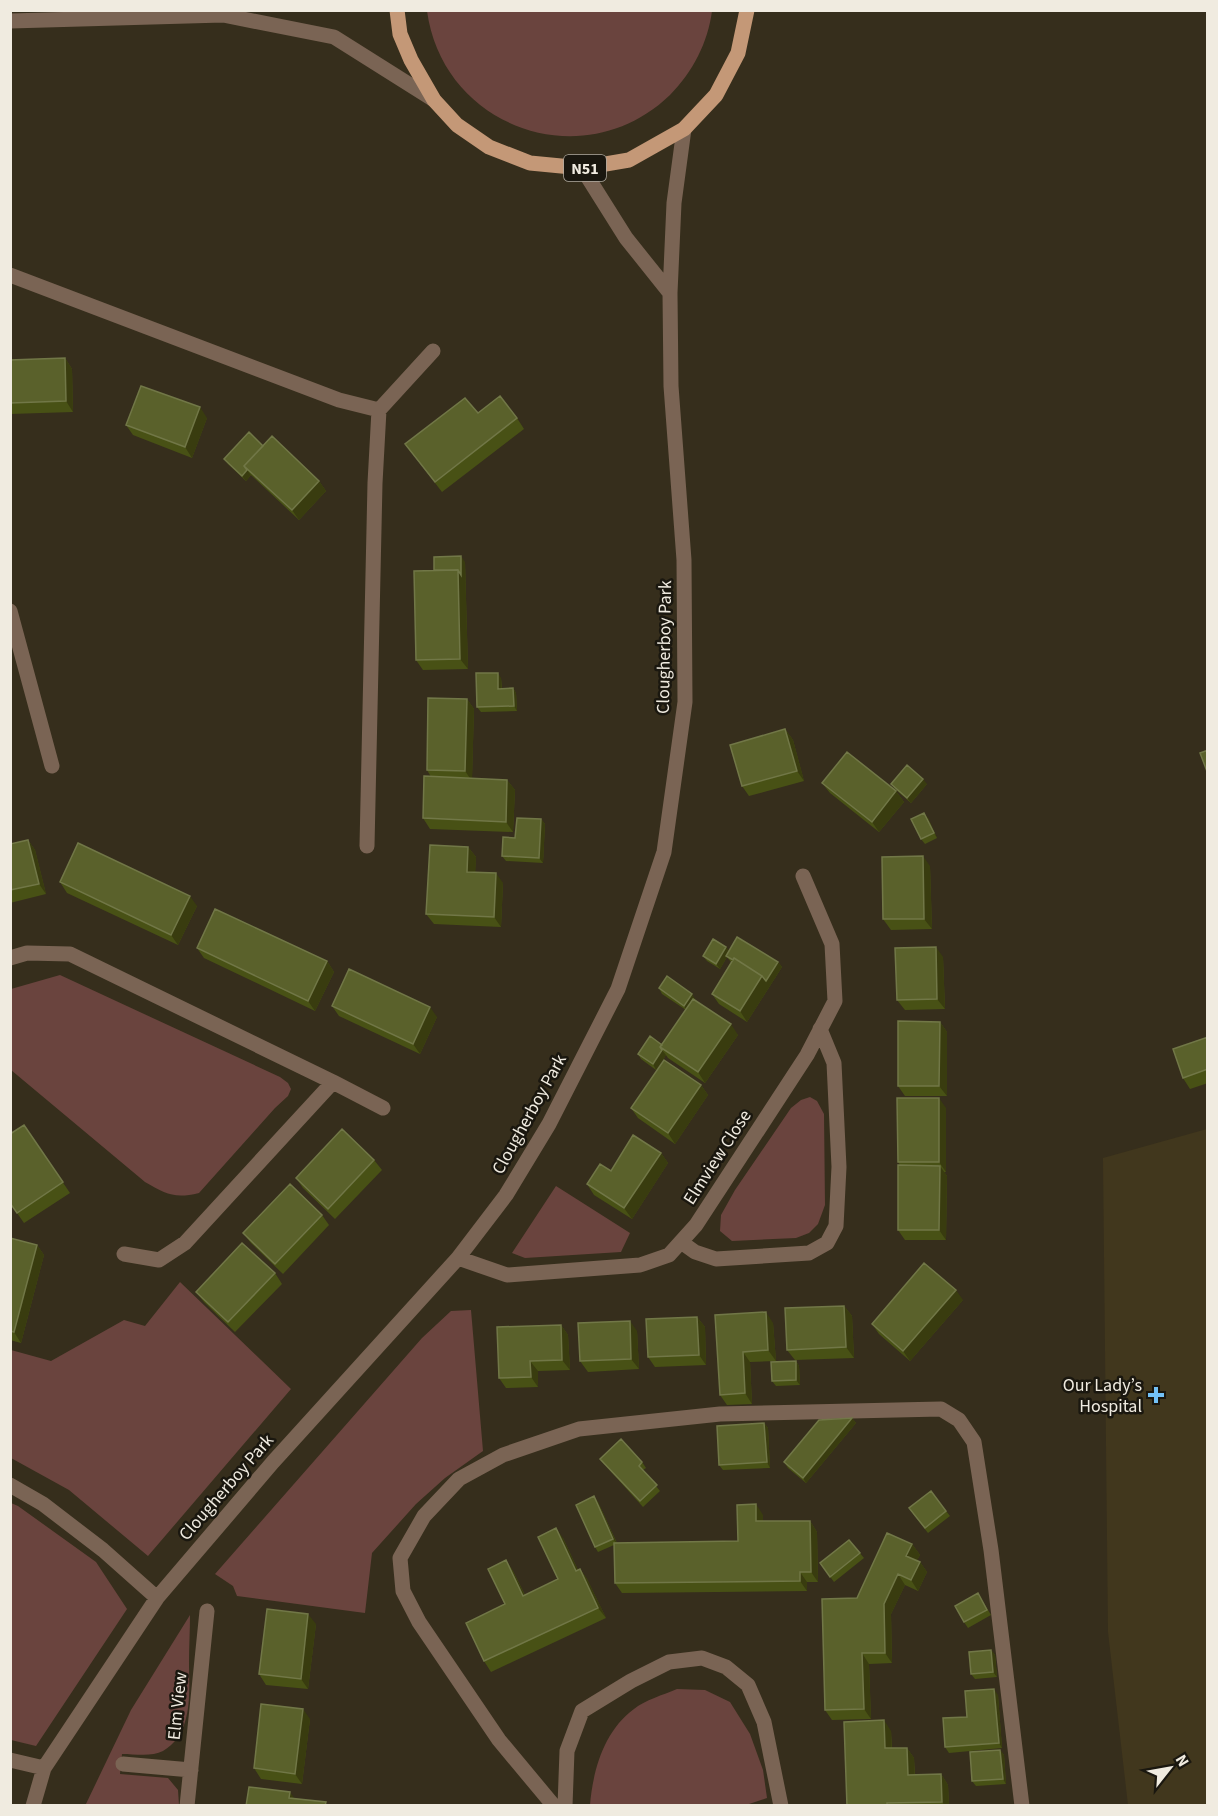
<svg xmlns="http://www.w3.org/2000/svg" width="1218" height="1816" viewBox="0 0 1218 1816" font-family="'Source Sans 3',sans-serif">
	<rect width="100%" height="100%" fill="#362e1c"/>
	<path fill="#41371d" d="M1207,1129V1805H1128L1108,1632L1103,1158Z"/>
	<path fill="#6a443e" d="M427,11L712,10V11C708,42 693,72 670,95C584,178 443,128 427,11Z
		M60,975L280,1077L288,1083L291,1089L288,1096L275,1108L199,1193C174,1199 166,1194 145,1182L11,1070V989Z
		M810,1097L817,1101L824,1114L825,1205L818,1224L809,1233L796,1238L732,1241L720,1231L721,1215L735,1190L791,1108L801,1100Z
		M556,1186L630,1233L621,1252L525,1258L512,1253Z
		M180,1282L291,1389L148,1556L69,1490L11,1458V1350L51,1361L124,1320L145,1326Z
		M471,1310L483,1451L445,1478L416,1504L372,1553L365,1613L237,1596L233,1586L215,1574L422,1338L451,1311Z
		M11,1503L18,1506L96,1562L127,1609L36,1746L11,1740Z
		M190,1615C190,1631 189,1646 189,1662C189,1691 194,1733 163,1751C152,1757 135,1754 122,1754L120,1774L168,1778L178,1790L179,1805L85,1806L131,1710Z
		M677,1689L705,1690L730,1702L750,1734L763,1770L767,1798L743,1806L590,1805C593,1770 604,1731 634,1709C645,1700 663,1695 677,1689Z"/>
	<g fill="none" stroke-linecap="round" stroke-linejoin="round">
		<path stroke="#7a6454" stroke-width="15" d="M10,21L223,15L334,37L434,100
			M582,168L626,238L670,293
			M10,275L339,400L379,410
			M10,611L52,766
			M367,846L375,483L379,410L433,351
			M10,958L27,953L70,954L333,1082L383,1108
			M681,1242L695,1252L716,1259L809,1253L827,1243L836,1226L839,1167L834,1063L820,1029
			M124,1254L159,1260L185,1243L333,1082
			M458,1258L507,1275L640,1265L669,1255L696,1225L807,1055L835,1001L832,944L803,876
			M10,1485L43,1504L103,1550L157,1598
			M10,1760L44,1768
			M123,1764L191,1770
			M33,1806L44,1768L157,1598L273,1462L458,1258L506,1195L549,1124L618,989L664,852L685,702L684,560L671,386L670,293L674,203L684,129
			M187,1806L207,1611
			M554,1806L499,1740L419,1622L403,1591L400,1558L424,1516L459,1479L503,1455L579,1429L720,1414L941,1409L959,1420L974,1442L991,1550L1022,1806
			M565,1806L567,1751L582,1711L631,1681L669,1662L702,1658L726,1667L748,1685L764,1722L781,1806"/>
		<path stroke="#c49877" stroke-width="15" d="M397,10L400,34L411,60L434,100L457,125L489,147L530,163L582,168L629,160L684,129L716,95L738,53L747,10"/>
	</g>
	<path fill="#485115" d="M65,358L72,369L73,412L10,414V360Z
		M478,413L517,418L524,429L442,492L405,444Z
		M207,418L192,458L133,435L126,425Z
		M224,459L319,481L326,491L299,520L251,475L246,481L228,464Z
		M465,562L468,669L423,670L416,660L434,570Z
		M501,678L502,688H513L516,693L517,711L481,712L477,707Z
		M467,699L474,709L472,778L507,780L515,790L513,832L430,829L423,818L431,777L427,770Z
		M785,729L793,740L804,781L749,796L742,786Z
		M822,783L896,791L904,802L879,832L830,793Z
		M891,784H927L911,803L895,789Z
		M928,818L937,838L925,844L921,839Z
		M541,819L545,824L543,863L506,861L502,856L515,838Z
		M28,840L35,850L46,894L10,903V844Z
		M468,847L476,857L475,872L503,883L501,927L434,924L426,914Z
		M930,866L932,929L891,930L883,919Z
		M60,882L197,906L178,945L67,893Z
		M197,948L327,961L334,972L315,1011L204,958Z
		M729,951L778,962L782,967L747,1022L719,1004L712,994L731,962L727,957L720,969L707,961L703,956Z
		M943,957L945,1009L905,1010L897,1000Z
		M659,988L695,999V1000L738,1035L705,1083L668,1058L666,1055L656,1070L641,1059L638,1054L662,1045L686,1010L662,994Z
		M332,1006L437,1017L420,1054L339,1016Z
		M940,1022L947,1032V1096H905L898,1086Z
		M1208,1037V1083L1190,1089L1183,1078Z
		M701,1085L708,1095L675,1144L638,1118L631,1108Z
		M946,1108V1172H944L947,1176L946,1240H905L898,1230L900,1165L898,1162Z
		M24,1125L70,1193L24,1223L10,1203Z
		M661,1153L668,1163L632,1219L594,1195L587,1184Z
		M374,1160L382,1170L335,1219L303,1188L296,1178Z
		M322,1215L329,1225L283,1274L251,1243L243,1233Z
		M10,1238L37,1245L44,1255L21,1343L10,1340Z
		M275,1273L282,1284L235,1332L204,1302L196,1292Z
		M963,1300L910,1361L879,1334L872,1324Z
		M844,1306L852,1316L854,1358L795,1360L787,1350Z
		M715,1315L773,1323L776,1361L750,1362L752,1404L727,1405L720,1395Z
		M697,1317L705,1327L706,1365L655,1367L648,1357Z
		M561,1325L568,1335L570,1370L538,1371V1387L506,1388L499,1378Z
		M637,1331L639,1369L588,1372L580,1361Z
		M796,1361L799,1366L800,1385L776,1386L772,1381Z
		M852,1418L856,1423L806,1483L788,1468L784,1462Z
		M764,1423L768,1428L770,1468L723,1470L719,1465Z
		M600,1459L642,1462L646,1468L643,1470L660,1491L643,1507L604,1464Z
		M598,1502L617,1543L738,1541L763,1515V1521H810L817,1532L818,1582H807V1591L622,1593L615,1583L614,1545L598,1552L595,1547Z
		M946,1511L950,1516L928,1533L913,1514Z
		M563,1538L578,1570L580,1569L587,1579L606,1618L491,1672L484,1661L505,1604L506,1560L513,1571L525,1595L558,1579Z
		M849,1540L864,1558L834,1582L820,1563Z
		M912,1544L920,1555L917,1560L920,1562L927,1572L918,1591L905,1585L891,1614L892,1663L869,1664L871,1719L832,1720L825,1710L857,1598Z
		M981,1598L991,1615L968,1628L964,1622Z
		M316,1624L308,1689L266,1685L259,1674Z
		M991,1650L995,1655L997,1677L975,1679L971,1674Z
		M998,1695L1002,1748L949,1753L945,1747L967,1717Z
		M310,1719L302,1784L261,1779L254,1768Z
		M891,1731L892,1748H907L914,1758L915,1775L941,1774L948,1785L949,1806H847Z
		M1000,1750L1004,1755L1006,1784L976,1786L972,1781Z"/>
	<path fill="#393c0f" d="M65,358L72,369L73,412L66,401Z
		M200,407L207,418L192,458L185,447Z
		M247,470L251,475L246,481L242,476Z
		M319,481L326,491L299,520L292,510Z
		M461,556L465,562L468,669L460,659L458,570Z
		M498,673L501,678L502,694L498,689Z
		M513,688L516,693L517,711L514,706Z
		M467,699L474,709L472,781L465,771Z
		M785,729L793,740L804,781L797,771Z
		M923,779L927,784L911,803L907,798Z
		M507,780L515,790L513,832L506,822Z
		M896,791L904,802L879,832L872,822Z
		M924,813L928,818L937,838L934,833Z
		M541,819L545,824L543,863L539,858Z
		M28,840L35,850L46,894L39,884Z
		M468,847L476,857L475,882L467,872Z
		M923,856L930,866L932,929L924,919Z
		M496,873L503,883L501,927L494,917Z
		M190,896L197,906L178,945L171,935Z
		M726,947L730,952L726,956L727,957L720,969L716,964Z
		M936,947L943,957L945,1009L937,999Z
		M327,961L334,972L315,1011L308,1001Z
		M778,962L782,967L747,1022L740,1011L762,976Z
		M692,994L695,999L687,1011L684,1006Z
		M430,1007L437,1017L420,1054L413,1044Z
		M940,1022L947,1032V1096L939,1086Z
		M731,1024L738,1035L705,1083L698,1072Z
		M662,1050L666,1055L656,1070L653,1064Z
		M701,1085L708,1095L675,1144L668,1133Z
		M939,1098L946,1108V1172L939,1162Z
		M661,1153L668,1163L632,1219L624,1208Z
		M940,1166L947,1176L946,1240L939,1230Z
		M37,1245L44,1255L21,1343L14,1332Z
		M956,1290L963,1300L910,1361L903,1351Z
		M844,1306L852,1316L854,1358L846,1347Z
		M766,1312L773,1323L776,1361L768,1350Z
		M697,1317L705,1327L706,1365L699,1355Z
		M630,1321L637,1331L639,1369L631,1359Z
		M561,1325L568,1335L570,1370L562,1360Z
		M743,1352L750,1362L752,1404L745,1393Z
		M530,1361L538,1371V1387L531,1377Z
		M796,1361L799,1366L800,1385L796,1380Z
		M852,1418L856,1423L806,1483L803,1478Z
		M764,1423L768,1428L770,1468L767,1462Z
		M594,1496L598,1502L617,1544L613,1539Z
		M756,1504L763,1515V1531L756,1521Z
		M810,1521L817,1532L818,1582L811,1572Z
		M556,1528L563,1538L583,1581L576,1571Z
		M912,1544L920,1555L914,1566L906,1556Z
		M506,1560L513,1571L530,1606L523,1596Z
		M920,1562L927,1572L918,1591L911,1580Z
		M580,1569L587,1579L606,1618L598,1608Z
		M800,1572L807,1582V1591L800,1581Z
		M898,1574L905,1585L891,1614L892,1663L885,1653L884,1604Z
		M308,1614L316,1624L308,1689L301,1679Z
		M991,1650L995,1655L997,1677L993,1672Z
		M862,1653L869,1664L871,1719L864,1709Z
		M994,1689L998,1695L1002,1748L999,1743Z
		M303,1709L310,1719L302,1784L295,1774Z
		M884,1720L891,1731L892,1759L885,1748Z
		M907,1748L914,1758L915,1785L908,1775Z
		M1000,1750L1004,1755L1006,1784L1003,1779Z
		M941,1774L948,1785L949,1806H945L942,1802Z
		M290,1792L297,1802L289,1798Z"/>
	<path fill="#5a612b" stroke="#717747" stroke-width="1.5" d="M65,358L66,401L10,403V360Z
		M141,386L200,407L185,447L126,425Z
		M500,396L517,418L435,482L405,444L465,398L478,413Z
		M249,432L263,446L244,466L247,470L242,476L224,459Z
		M272,436L319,481L292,510L244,466Z
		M461,556V575L458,570H434V557Z
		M458,570L460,659L416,660L414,571Z
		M476,673H498V689L513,688L514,706L477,707Z
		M428,698L467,699L465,771L427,770Z
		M785,729L797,771L742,786L730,745Z
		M1208,750V774L1200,753Z
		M847,752L896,791L872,822L822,783Z
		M907,765L923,779L907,798L891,784Z
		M424,776L507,780L506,822L423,818Z
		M924,813L934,833L921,839L911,819Z
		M517,818L541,819L539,858L502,856L503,837L515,838Z
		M28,840L39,884L10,890V844Z
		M78,843L190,896L171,935L60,882Z
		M430,845L468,847L467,872L496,873L494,917L426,914Z
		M923,856L924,919H883L882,857Z
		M215,909L327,961L308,1001L197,948Z
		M737,937L778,962L766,981L762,976L734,958L733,960L726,956Z
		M713,939L726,947L716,964L703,956Z
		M936,947L937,999L897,1000L895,948Z
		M734,958L762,976L740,1011L712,994Z
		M349,969L430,1007L413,1044L332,1006Z
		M667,976L692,994L684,1006L659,988Z
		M693,999L731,1024L698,1072L660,1047Z
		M898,1021L940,1022L939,1086H898Z
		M650,1036L662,1045L660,1047L662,1050L653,1064L638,1054Z
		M1208,1037V1069L1183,1078L1173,1049Z
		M664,1060L701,1085L668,1133L631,1108Z
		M897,1098H939V1162H898Z
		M24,1125L63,1182L17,1213L10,1203V1134Z
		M342,1129L374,1160L328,1209L296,1178Z
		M633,1135L661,1153L624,1208L587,1184L600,1164L611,1171Z
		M898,1165L940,1166L939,1230H898Z
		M290,1184L322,1215L275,1264L243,1233Z
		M10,1238L37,1245L14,1332L10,1331Z
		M242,1243L275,1273L228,1322L196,1292Z
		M924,1263L956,1290L903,1351L872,1324Z
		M844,1306L846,1347L787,1350L785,1308Z
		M766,1312L768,1350L743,1352L745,1393L720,1395L715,1315Z
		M697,1317L699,1355L648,1357L646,1319Z
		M630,1321L631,1359L580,1361L578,1323Z
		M561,1325L562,1360L530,1361L531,1377L499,1378L497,1327Z
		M796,1361V1380L772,1381L771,1362Z
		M852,1418L803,1478L784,1462L819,1420Z
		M764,1423L767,1462L719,1465L717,1426Z
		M621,1439L642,1462L639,1466L657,1485L640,1501L600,1459Z
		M931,1491L946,1511L925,1528L909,1508Z
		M594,1496L613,1539L595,1547L576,1505Z
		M756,1504V1521H810L811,1572H800V1581L615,1583L614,1543L738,1541L737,1505Z
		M556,1528L576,1571L580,1569L598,1608L484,1661L466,1623L505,1604L488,1569L506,1560L523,1596L558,1579L538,1537Z
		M887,1533L912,1544L906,1556L920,1562L911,1580L898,1574L884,1604L885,1653H862L864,1709L825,1710L822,1599L857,1598Z
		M849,1540L860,1553L830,1577L820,1563Z
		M978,1593L987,1610L964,1622L955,1606Z
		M267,1609L308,1614L301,1679L259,1674Z
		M991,1650L993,1672L971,1674L969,1652Z
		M994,1689L999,1743L945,1747L943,1718L967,1717L965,1691Z
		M261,1704L303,1709L295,1774L254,1768Z
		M884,1720L885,1748H907L908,1775L941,1774L942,1802L887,1803V1806H847L844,1722Z
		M1000,1750L1003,1779L972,1781L970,1752Z
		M249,1787L290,1792L289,1798L326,1802L325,1806H246Z"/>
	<path fill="#73c1f6" stroke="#1a170f" stroke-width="2" d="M1153 1386h6v6h6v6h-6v6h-6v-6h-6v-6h6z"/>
	<g text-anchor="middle" stroke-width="5" stroke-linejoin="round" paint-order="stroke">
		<rect fill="#1a170f" stroke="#b0aba1" stroke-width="1.5" x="564" y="155" width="42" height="26" rx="4.5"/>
		<g font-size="16" font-weight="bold" fill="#f0ebe0">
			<text x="585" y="174">N51</text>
		</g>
		<g font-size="18" fill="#f0ebe0" stroke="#1a170f">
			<text transform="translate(664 647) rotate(-89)" y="6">Clougherboy Park</text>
			<text transform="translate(529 1114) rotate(-61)" y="6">Clougherboy Park</text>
			<text transform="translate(717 1157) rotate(-57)" y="6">Elmview Close</text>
			<text transform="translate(226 1487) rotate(-49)" y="6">Clougherboy Park</text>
			<text transform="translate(177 1706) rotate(-84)" y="6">Elm View</text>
		</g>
		<g font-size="18" fill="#f0ebe0" stroke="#1a170f" text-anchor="end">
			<text x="1142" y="1391">Our Lady’s<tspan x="1142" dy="21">Hospital</tspan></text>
		</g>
	</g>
	<rect width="1218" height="1816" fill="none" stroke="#f0ebe0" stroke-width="24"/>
	<g transform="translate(1170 1768) rotate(59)" stroke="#1a170f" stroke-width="4.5" paint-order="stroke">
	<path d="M0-4.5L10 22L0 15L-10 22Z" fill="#f0ebe0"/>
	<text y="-9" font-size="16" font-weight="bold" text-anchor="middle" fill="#f0ebe0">N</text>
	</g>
</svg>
